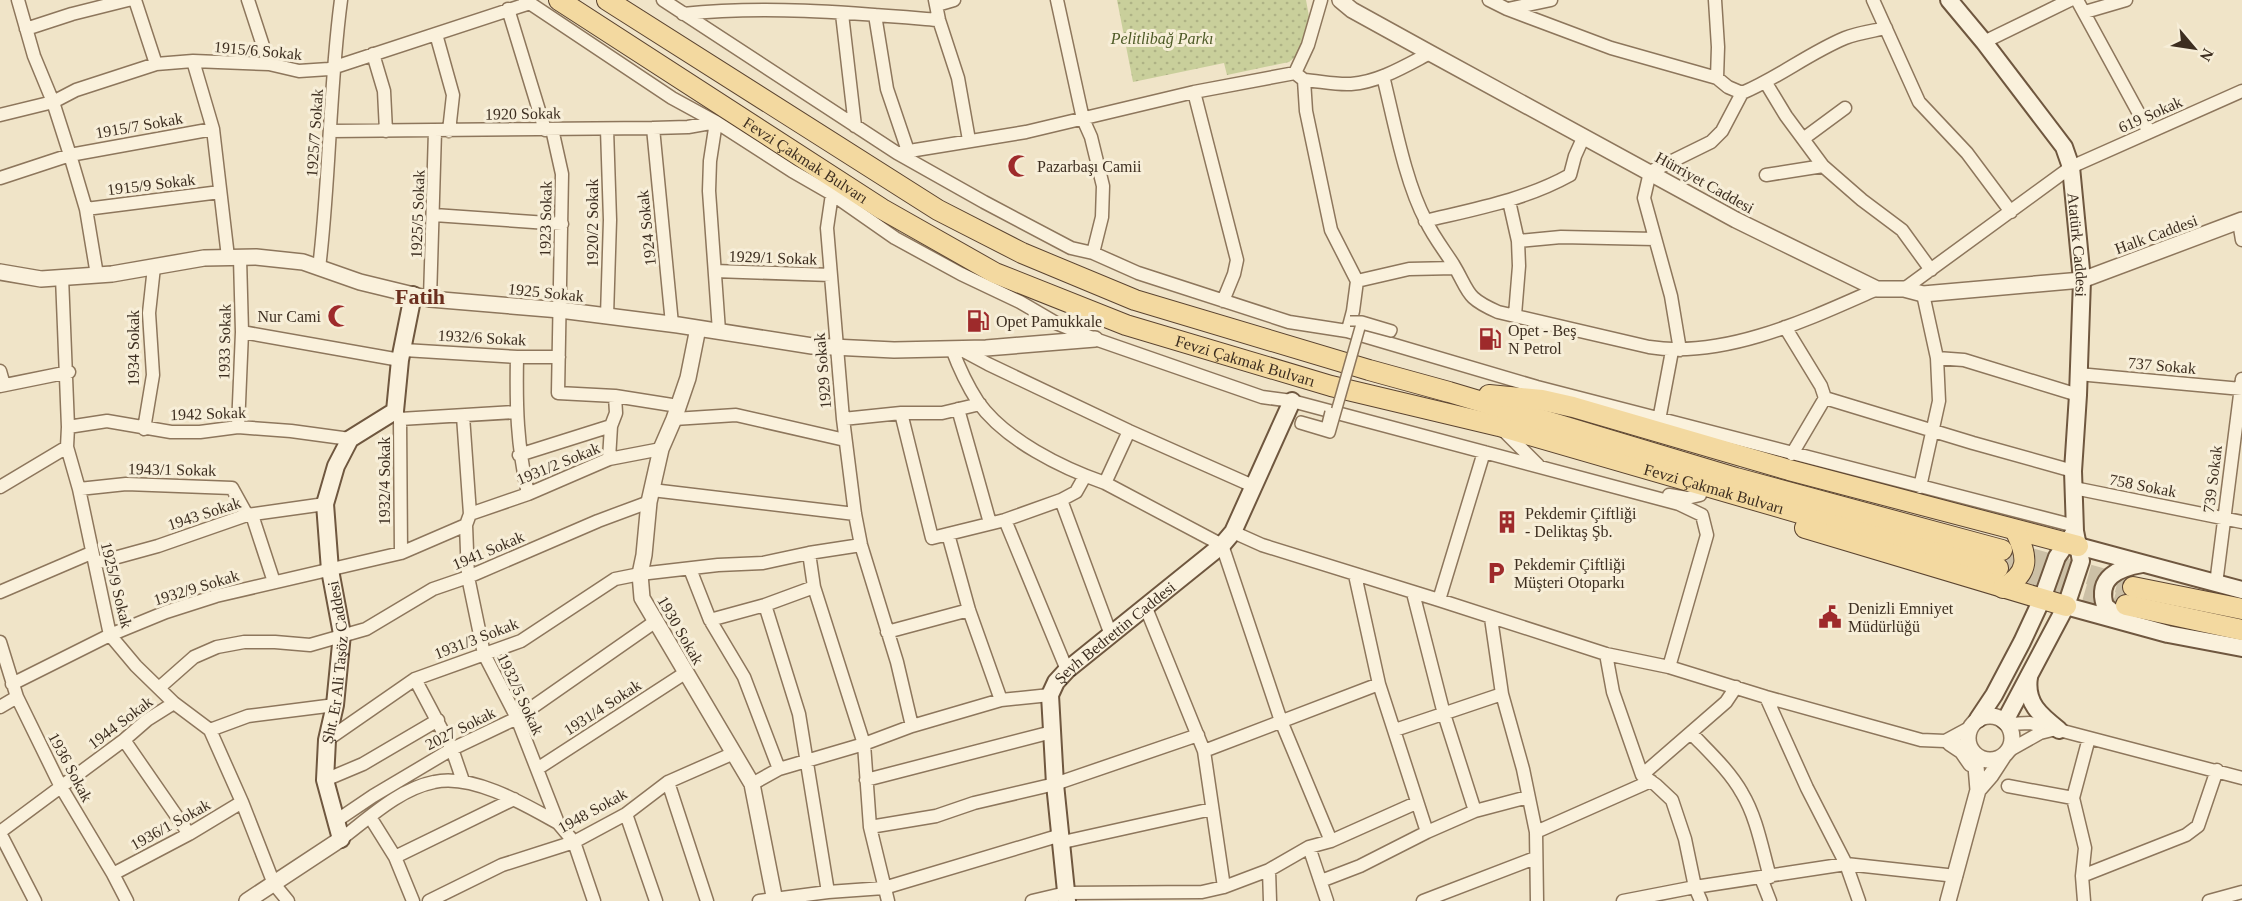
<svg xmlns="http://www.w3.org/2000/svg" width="2242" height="901" viewBox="0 0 2242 901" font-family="'Times New Roman',serif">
	<defs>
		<pattern id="grass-dots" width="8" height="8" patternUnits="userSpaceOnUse" patternTransform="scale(1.5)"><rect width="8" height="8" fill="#c9cf9b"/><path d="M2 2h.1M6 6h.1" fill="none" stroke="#aeb285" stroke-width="1.8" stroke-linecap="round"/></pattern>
	</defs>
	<rect width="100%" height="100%" fill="#f0e4c8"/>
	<path fill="url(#grass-dots)" d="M1117,0H1306L1310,22L1300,53L1289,62L1227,75L1224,63L1133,82Z"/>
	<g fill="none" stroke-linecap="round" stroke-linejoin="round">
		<path stroke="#ccc0a6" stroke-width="20" stroke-dasharray="20 10" stroke-linecap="butt" d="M2002,550L2133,587
			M1998,568L2126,605"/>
		<g stroke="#8d765c" stroke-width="15">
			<path id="minor" d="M18,0L34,56L53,102L70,155L86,209L97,275
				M135,0L156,64
				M248,0L269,64
				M525,0L672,98L716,122L792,171L832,194L895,238L961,274L1020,302L1056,323L1095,339L1262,397L1292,401L1679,504L1702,515L1707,535L1669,667
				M663,0L897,153L984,202L1071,248L1093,253L1138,273L1289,322L1347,331L1537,387L2075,526
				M935,0L939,20L958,78L969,140
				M1057,0L1083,119L1091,137L1103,186L1102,217L1093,253
				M1321,0L1308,45L1295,73L1304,80L1306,111L1331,230L1357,281L1353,311L1348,330
				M1489,0L1507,9L1611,48L1717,78L1728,87L1742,93C1778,78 1809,53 1845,38C1857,33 1873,31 1886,28
				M1715,0L1718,47L1717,78
				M1873,0L1919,102L1967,153L2011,212
				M2077,0L2149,132
				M937,5L954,0
				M508,9L545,130
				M1508,9L1551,0
				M2085,12L2126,0
				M683,14C768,5 854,13 939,20
				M842,14L855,126
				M875,15L887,89L908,151
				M26,29L72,14L128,0
				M436,34L453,95L449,131
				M1984,42L2070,0
				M373,54L384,91L386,131
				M193,61L213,129L228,257
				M1383,76C1394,120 1405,182 1426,221C1433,236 1444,250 1453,264C1470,292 1464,297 1498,312L1649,347C1725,359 1809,319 1877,289
				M1304,80C1319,81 1336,85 1351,84C1379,82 1405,66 1430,53
				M1766,83L1786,116L1823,166L1862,200L1902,230L1931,270
				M1194,92L1237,260L1234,274L1223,301
				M0,115L53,102L76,90L156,64L193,61L269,64L299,71L329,69L530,3
				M653,128L672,324
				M552,129L562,174L558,393L615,396L678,406
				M607,129L610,220L607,316
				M330,131L653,128L688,127L716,122L710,161L709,191L719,331
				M1803,139L1845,108
				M897,153L1026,132L1194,92L1295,73
				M1766,175L1823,166
				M0,178L70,155L213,129
				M832,194L827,228L843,419L855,514L861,545L897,662L912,726
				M1509,201L1518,241L1519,266L1515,315
				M86,209L220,192
				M434,215L562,224
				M1425,221C1475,209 1525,200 1570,175L1575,156L1584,136
				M2239,222L2242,240
				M1518,241L1561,237L1655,239
				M319,268C330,179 329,89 341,0
				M715,271L831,275
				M62,277L68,427L67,447L79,489L110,635L136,666L174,703L210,730L242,802L274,884L288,901
				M1357,281L1409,269L1455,268
				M1904,289L2071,167L2242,91
				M430,299L435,131
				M1785,327L1821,386L1825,398L1973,443L2073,471
				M242,332L400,360
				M952,349C959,368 967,385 978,402C1005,440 1062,468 1105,483L1222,545L1281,721L1331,841
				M960,349L988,364L1129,431L1253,486
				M404,350L517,357H559
				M1680,350L1671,296L1644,198L1650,172L1711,142L1722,131L1742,93
				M517,357C516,407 517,444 528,494
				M1937,358L1964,360L2078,395
				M0,371L4,385
				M2078,374L2242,389
				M0,386L69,372
				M958,409L990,523
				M395,411L400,419L401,553
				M901,413L932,538L1005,520L1061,500L1076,492L1085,476
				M463,416L470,514L466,525L468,577L484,654L517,718L558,823L574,842L594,901
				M400,419L516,412
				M674,419L736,415L845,440
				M843,419L901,413H942L980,404
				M1659,420L1672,351
				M68,427L107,421L171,432H200L238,427L291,431L350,439
				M238,427L242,332L240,258
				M144,429L153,375L149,313L154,267
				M1502,429L1538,465
				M1792,454L1825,398
				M519,455L611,426L616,413L615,396
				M609,459L611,426
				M1105,483L1129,431
				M0,487L67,447
				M1920,487L1939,401L1937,358L1923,294
				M2074,488L2242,522
				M79,489L126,484L232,488L247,515
				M652,490L855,514
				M1669,495L1687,498L1700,495
				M1061,500L1111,635
				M470,514L528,494L609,459L661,449
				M252,515L274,582
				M1005,520L1067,670
				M1233,532L1262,545L1439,600L1606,654L1669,667L1766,697L1921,740L1945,741L1959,745
				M948,534L969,610L1001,700
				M809,553L814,587L864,744L870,827L888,901
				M96,563L158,546L247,515L325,504
				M690,569L710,620L744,677L779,769
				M1355,575L1379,684L1427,832L1475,811L1528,797
				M2216,584L2242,379
				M0,592L91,553
				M1413,593L1444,714L1475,811
				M1439,600L1484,452
				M765,605L799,714L828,892
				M1146,608L1204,751L1224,887
				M1491,618L1502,694L1523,769L1536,832L1537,901
				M710,620L765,605L814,587
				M887,632L969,610
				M0,642L17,697L61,787L113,874L127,901
				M1606,654L1613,692L1642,775L1656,785L1672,800L1685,839L1695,887L1701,901
				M415,679L452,749L463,781
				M12,684L110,635L166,612L216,596L401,553L466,525
				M160,687L194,657L217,647L244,642H275L310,645L366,629L433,589L468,577L598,521L649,502
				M1766,697L1807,788L1846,864L1859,901
				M0,707L17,697
				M2008,724L2030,723L2059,730L2242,778
				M210,730L248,716L335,705
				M1395,730L1502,694
				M1691,733C1709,752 1729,770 1742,793C1757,818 1762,849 1770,877
				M124,740L189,834
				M327,740L415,679L521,641L615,579L640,574L718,565L763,563L809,553L861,545
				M1945,741L1971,727
				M1204,751L1379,684
				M2008,751L2040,733L2052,730
				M537,769L685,673
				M1642,775L1726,702L1736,687
				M325,780L363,764L438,720
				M866,780L1052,732
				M668,782L707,901
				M752,784L779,769L864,744L912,726L1001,700L1050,695
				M2008,786L2073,798
				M626,814L656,901
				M370,817L395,857L413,901
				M336,821L373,796L452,749L517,718L656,621
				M870,827L936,816L974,803L1055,784L1198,735
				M0,832L124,740L147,720L174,703
				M1536,832L1651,781
				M0,833L35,901
				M341,839C369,818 399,789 434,782C472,773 526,805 558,823
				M1063,842L1212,809
				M1309,847L1327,901
				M395,857L514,799
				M1269,870L1270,901
				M113,874L189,834L242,802
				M2082,876L2186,835L2198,826L2217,770
				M1761,878L1770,901
				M1321,881L1360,866L1427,832
				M429,901L502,865L574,842L626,814L668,782L734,753
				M759,901L828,892L884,888L1061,835
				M1032,901L1066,893L1202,892L1224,887L1269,870L1309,847L1331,841L1416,803
				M1423,901L1535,858
				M1623,901L1695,887L1846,864L1956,876
				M2084,901L2082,876L2085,848L2073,798L2089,738
				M2209,901L2242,892"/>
		</g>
		<g stroke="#8d765c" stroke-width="18">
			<path id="tertiary" d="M1340,0L1352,10L1430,53L1736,220L1877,289H1904L1923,294L2082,280L2242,220
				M0,272L41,279L112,274L204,258L256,257L303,262L360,282L430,299L560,310L678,325L812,346L894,350L986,348L1095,339
				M698,328L688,378L674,419L661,449L649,502L644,555L640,574L642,598L752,784L775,901
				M1968 738a22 22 0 1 1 44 0a22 22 0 1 1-44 0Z
				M1950,743L1962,751L1971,764
				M1978,790L1991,775L2004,755
				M247,901L341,839
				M1948,901L1978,790L1975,754"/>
		</g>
		<g stroke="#6f573f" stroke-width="20">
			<g id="secondary">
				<path id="s1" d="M1949,0L1984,42L2064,147L2071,167L2082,280L2078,395L2073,471L2075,531L2081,561L2066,606L2005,721"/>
				<path d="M2078,546L2242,590"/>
				<path d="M2066,606L2168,634L2242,648"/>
				<path d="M2121,619L2105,606C2096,577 2119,568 2142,564"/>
				<path d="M2029,677C2025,703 2040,715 2059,730"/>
				<path d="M1978,719L1994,695L2022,642L2042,599L2057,557L2073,534"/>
				<path id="s2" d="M341,839L325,780L327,740L335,705L342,634L330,570L325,504L336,466L350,439L395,411L400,360L413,295"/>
				<path id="s3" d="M1067,901L1055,784L1050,695L1056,682L1067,670L1222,545L1233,532L1292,401"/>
			</g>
		</g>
		<g stroke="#5b4430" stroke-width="22">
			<g id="primary">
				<path id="s4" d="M559,0L882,209L995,273L1126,325L1331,386L1499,426L1865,532L1998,568"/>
				<path d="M607,0L938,210L1022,253L1135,300L1369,370L1449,392L1736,478L2002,550"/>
				<path d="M1489,395L1542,400L1573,407L1789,470L2078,546"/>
				<path d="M1805,528L2066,606"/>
				<path d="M2133,587L2242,609"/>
				<path d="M2003,588C2030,573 2028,557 2016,532"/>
				<path d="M2126,605L2242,630"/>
			</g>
		</g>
		<use href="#minor" stroke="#faf1dc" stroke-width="12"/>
		<use href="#tertiary" stroke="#faf1dc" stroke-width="15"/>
		<use href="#secondary" stroke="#faf1dc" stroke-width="16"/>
		<use href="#primary" stroke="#f3d9a0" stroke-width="20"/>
		<g stroke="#8d765c" stroke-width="12" stroke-linecap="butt">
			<path id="pedestrian-bridge" d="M1330,412L1326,428L1301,421L1300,424L1330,433L1361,324L1391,332L1392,330L1362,321H1350"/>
		</g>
		<use href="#pedestrian-bridge" stroke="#faf1dc" stroke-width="9"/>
	</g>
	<defs>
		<g id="mosque-bare" transform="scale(1.8)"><path d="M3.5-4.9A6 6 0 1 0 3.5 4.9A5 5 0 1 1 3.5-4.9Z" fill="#9e2a2b" stroke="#f7eed8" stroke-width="2.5" paint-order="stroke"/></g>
		<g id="fuel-bare" transform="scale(1.8)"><path d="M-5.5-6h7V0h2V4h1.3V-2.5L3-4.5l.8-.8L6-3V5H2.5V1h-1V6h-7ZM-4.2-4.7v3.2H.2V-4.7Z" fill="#9e2a2b" stroke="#f7eed8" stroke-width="2.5" paint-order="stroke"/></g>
		<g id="building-bare" transform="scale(1.8)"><path d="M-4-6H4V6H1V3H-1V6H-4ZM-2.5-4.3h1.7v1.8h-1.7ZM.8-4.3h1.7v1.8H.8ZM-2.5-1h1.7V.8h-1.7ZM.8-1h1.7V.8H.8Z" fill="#9e2a2b" stroke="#f7eed8" stroke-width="2.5" paint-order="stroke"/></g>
		<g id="parking-bare" transform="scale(1.8)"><path d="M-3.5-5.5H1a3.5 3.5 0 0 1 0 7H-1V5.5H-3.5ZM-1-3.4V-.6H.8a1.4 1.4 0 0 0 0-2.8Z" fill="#9e2a2b" stroke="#f7eed8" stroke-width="2.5" paint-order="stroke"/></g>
		<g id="civic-bare" transform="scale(1.8)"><path d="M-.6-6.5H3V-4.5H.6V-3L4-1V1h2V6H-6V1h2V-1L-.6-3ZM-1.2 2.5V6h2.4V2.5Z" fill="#9e2a2b" stroke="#f7eed8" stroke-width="2.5" paint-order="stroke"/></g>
	</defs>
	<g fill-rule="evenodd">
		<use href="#mosque-bare" x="1019" y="166"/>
		<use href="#mosque-bare" x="339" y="316"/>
		<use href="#fuel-bare" x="978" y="321"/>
		<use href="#fuel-bare" x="1490" y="339"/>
		<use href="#building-bare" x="1507" y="522"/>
		<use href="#parking-bare" x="1496" y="573"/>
		<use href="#civic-bare" x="1830" y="617"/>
	</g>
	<g text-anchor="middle" stroke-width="6" stroke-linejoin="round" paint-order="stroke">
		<g font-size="16" font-style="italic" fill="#4d5a26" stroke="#f7eed8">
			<text x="1162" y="44">Pelitlibağ Parkı</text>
		</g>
		<g font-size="16" fill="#3d2e20" stroke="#f7eed8">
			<text transform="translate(258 50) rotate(5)" y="6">1915/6 Sokak</text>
			<text transform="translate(523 113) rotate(-1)" y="6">1920 Sokak</text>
			<text transform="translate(2150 114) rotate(-24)" y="6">619 Sokak</text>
			<text transform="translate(139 125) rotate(-10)" y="6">1915/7 Sokak</text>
			<text transform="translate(314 133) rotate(-86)" y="6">1925/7 Sokak</text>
			<text dy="6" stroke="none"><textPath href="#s4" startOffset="294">Fevzi Çakmak Bulvarı</textPath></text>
			<text transform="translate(1705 182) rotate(29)" y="6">Hürriyet Caddesi</text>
			<text transform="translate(151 184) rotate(-7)" y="6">1915/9 Sokak</text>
			<text transform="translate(417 214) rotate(-88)" y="6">1925/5 Sokak</text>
			<text transform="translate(545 219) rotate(-89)" y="6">1923 Sokak</text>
			<text transform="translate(592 223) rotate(-90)" y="6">1920/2 Sokak</text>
			<text transform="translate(646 228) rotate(-96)" y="6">1924 Sokak</text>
			<text transform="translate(2156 234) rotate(-20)" y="6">Halk Caddesi</text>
			<text dy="6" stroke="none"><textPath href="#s1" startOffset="286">Atatürk Caddesi</textPath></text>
			<text transform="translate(773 257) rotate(2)" y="6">1929/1 Sokak</text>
			<text transform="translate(546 292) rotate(6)" y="6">1925 Sokak</text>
			<text transform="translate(482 337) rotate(3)" y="6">1932/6 Sokak</text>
			<text transform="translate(224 342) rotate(-89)" y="6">1933 Sokak</text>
			<text transform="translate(133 348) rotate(-90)" y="6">1934 Sokak</text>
			<text dy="6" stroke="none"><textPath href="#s4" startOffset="780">Fevzi Çakmak Bulvarı</textPath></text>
			<text transform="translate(2162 365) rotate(5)" y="6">737 Sokak</text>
			<text transform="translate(822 371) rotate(-95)" y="6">1929 Sokak</text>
			<text transform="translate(208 413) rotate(-2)" y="6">1942 Sokak</text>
			<text transform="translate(558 463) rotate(-22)" y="6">1931/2 Sokak</text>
			<text transform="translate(172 469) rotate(1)" y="6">1943/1 Sokak</text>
			<text transform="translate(2212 479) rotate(-83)" y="6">739 Sokak</text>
			<text transform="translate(384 481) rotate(-90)" y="6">1932/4 Sokak</text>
			<text transform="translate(2143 485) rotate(11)" y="6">758 Sokak</text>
			<text dy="6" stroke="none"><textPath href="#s4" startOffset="1266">Fevzi Çakmak Bulvarı</textPath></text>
			<text transform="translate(204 513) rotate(-18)" y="6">1943 Sokak</text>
			<text transform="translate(488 550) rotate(-23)" y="6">1941 Sokak</text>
			<text transform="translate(117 585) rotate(76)" y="6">1925/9 Sokak</text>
			<text transform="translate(196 587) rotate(-17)" y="6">1932/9 Sokak</text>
			<text transform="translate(681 630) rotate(60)" y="6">1930 Sokak</text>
			<text dy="6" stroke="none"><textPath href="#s3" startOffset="298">Şeyh Bedrettin Caddesi</textPath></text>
			<text transform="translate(476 638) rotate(-21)" y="6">1931/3 Sokak</text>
			<text dy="6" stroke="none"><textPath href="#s2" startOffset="180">Şht. Er Ali Taşöz Caddesi</textPath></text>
			<text transform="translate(521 694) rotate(65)" y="6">1932/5 Sokak</text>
			<text transform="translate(602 707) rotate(-33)" y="6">1931/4 Sokak</text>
			<text transform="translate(120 722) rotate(-37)" y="6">1944 Sokak</text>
			<text transform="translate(460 728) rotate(-27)" y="6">2027 Sokak</text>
			<text transform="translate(71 767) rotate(62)" y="6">1936 Sokak</text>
			<text transform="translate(592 810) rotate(-29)" y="6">1948 Sokak</text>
			<text transform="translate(170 824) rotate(-29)" y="6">1936/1 Sokak</text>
		</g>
		<g font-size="16" fill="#3d2e20" stroke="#f7eed8" text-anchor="start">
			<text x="1037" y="172">Pazarbaşı Camii</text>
			<text x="321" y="322" text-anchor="end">Nur Cami</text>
			<text x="996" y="327">Opet Pamukkale</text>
			<text x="1508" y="336">Opet - Beş<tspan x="1508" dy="18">N Petrol</tspan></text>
			<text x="1525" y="519">Pekdemir Çiftliği<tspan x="1525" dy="18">- Deliktaş Şb.</tspan></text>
			<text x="1514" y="570">Pekdemir Çiftliği<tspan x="1514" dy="18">Müşteri Otoparkı</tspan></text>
			<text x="1848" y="614">Denizli Emniyet<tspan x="1848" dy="18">Müdürlüğü</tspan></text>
		</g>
		<g font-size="22" font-weight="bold" fill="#6b2e1e" stroke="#f7eed8">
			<text x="420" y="304">Fatih</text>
		</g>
	</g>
	<g transform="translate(2194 48) rotate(119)" stroke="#f7eed8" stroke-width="4.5" paint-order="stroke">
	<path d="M0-4.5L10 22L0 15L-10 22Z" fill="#3d2e20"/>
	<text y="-9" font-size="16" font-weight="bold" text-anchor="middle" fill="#3d2e20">N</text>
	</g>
</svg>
